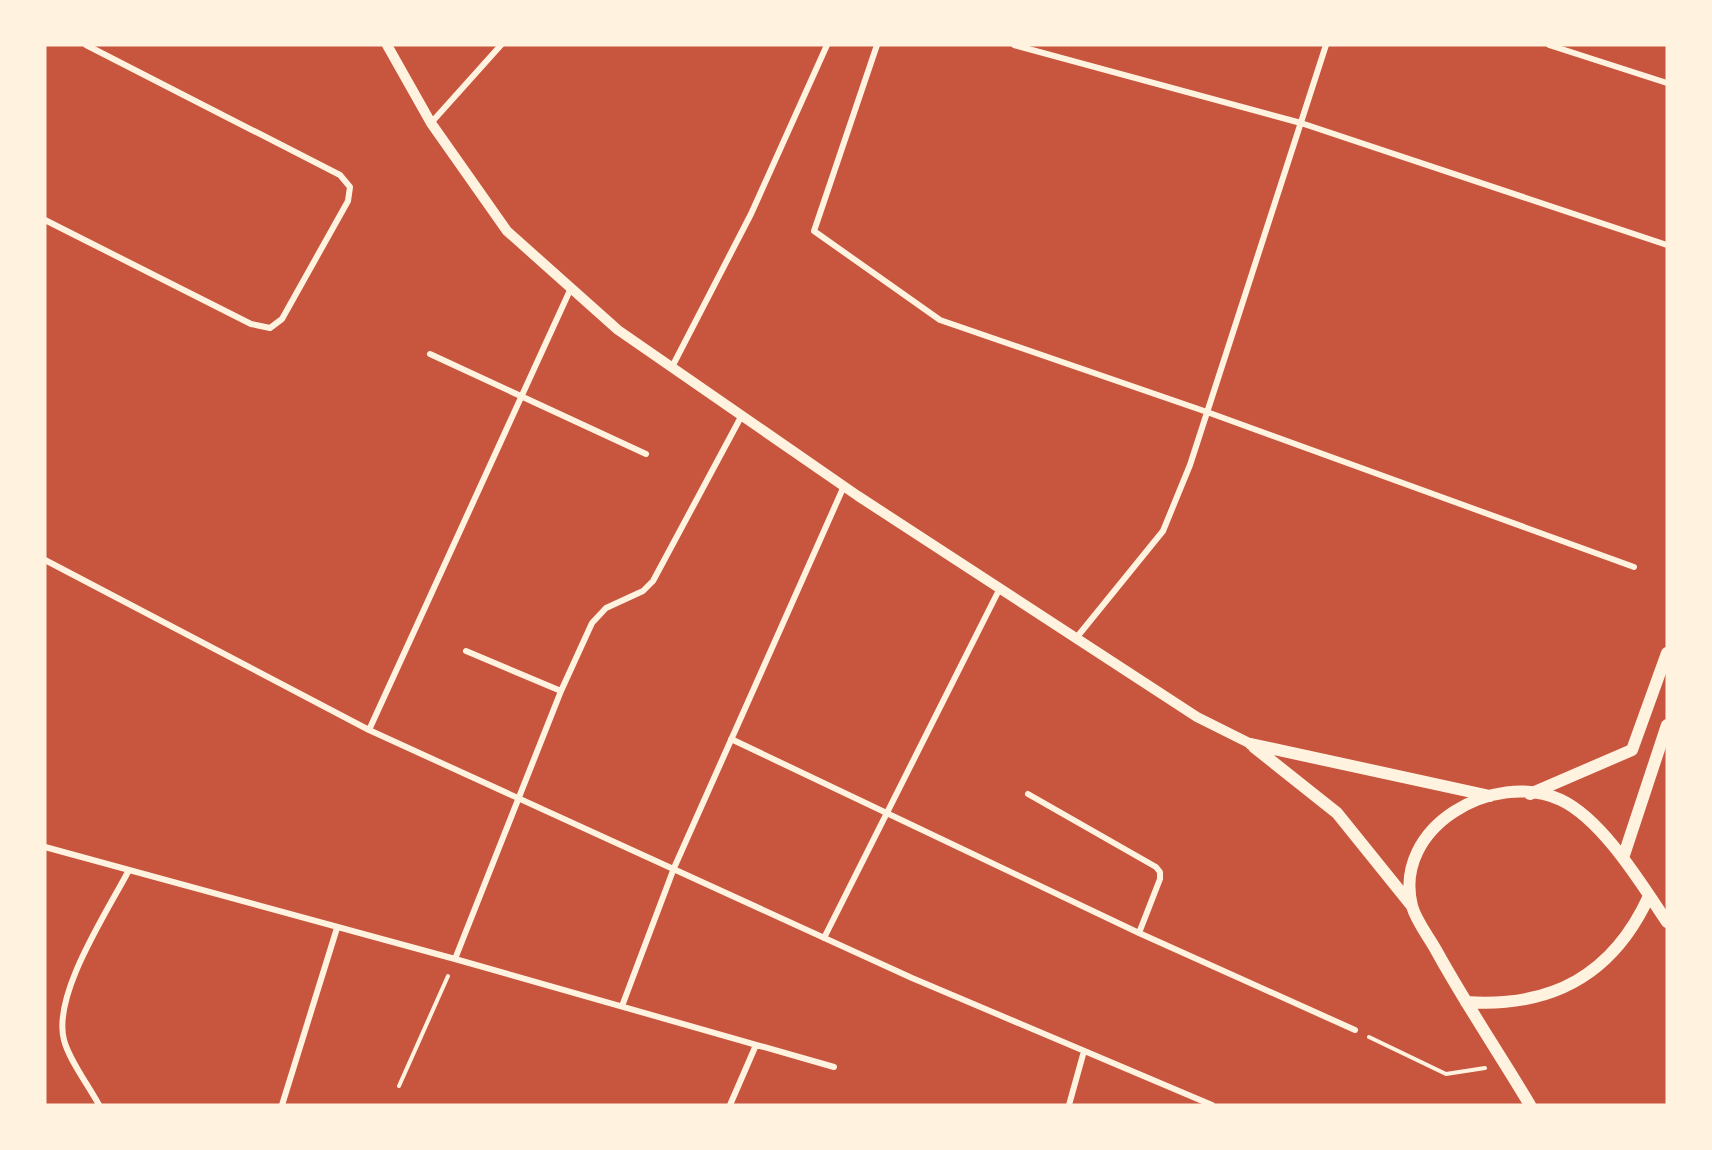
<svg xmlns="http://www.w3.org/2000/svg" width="1712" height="1150" viewBox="0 0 1712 1150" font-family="Jost,sans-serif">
	<rect width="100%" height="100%" fill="#c8553d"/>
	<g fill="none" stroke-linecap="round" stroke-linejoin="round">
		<path stroke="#fff3e0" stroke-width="4" d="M1369,1037L1446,1074L1485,1068
			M399,1086L448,976"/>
		<path stroke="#fff3e0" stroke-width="6" d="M877,45L814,231L940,320L1207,412L1634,567
			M1014,45L1301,123L1667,245
			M1549,45L1667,83
			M431,123L501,45
			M45,220L251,324L270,328L282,319L348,201L350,187L340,175L86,45
			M430,354L646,454
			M672,367L751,214L827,45
			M45,560L369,730L912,978L1212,1105
			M1077,637L1163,531L1190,465L1326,45
			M466,651L561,691
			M369,730L571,288
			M731,739L1139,933L1355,1030
			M1028,794L1156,867L1160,872V879L1139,933
			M45,847L455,959L834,1067
			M824,938L1000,588
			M455,959L561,691L592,623L606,608L643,591L653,581L742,415
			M622,1006L674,868L844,486
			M99,1105C89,1086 69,1060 64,1040C52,995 107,912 129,870
			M282,1105L337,928
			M730,1105L756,1045
			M1069,1105L1084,1051"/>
		<path stroke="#fff3e0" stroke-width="10" d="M387,45L431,123L507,231L618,330L858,496L1197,717L1251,744"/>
		<path stroke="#fff3e0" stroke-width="12" d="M1251,744L1490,796
			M1254,747L1337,813L1412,906
			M1530,794L1632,750L1667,653
			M1623,858L1667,725
			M1466,1002C1552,1008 1613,975 1649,896
			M1530,1105C1499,1053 1465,1003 1436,950C1429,937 1416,921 1412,906C1392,827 1494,769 1561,800C1603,820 1642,885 1667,922"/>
	</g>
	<rect width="1712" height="1150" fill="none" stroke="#fff3e0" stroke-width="93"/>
</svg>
